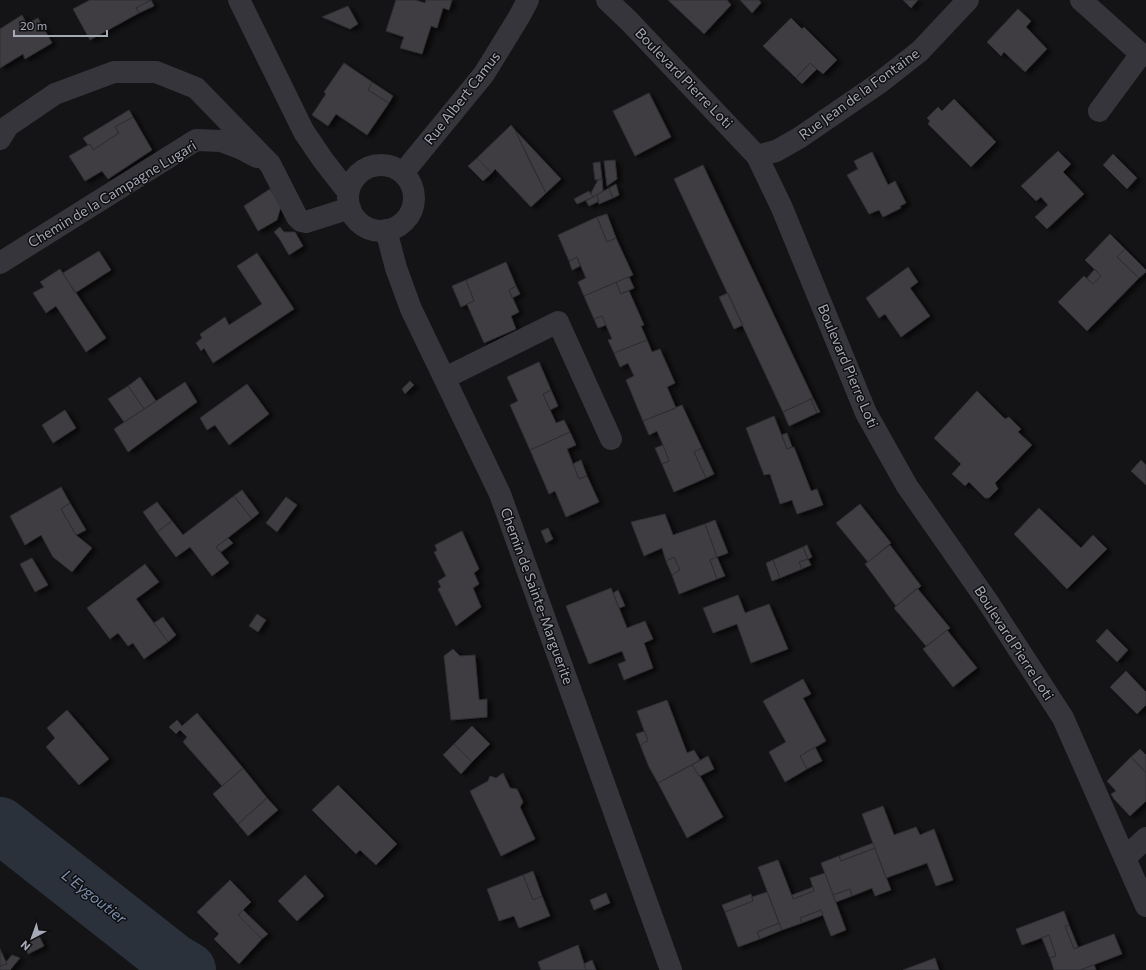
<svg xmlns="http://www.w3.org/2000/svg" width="1146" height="970" viewBox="0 0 1146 970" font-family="Commissioner,sans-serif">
	<defs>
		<filter id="shadow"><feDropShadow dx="4.5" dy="2.5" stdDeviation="2" flood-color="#0009"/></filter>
	</defs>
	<rect width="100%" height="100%" fill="#141416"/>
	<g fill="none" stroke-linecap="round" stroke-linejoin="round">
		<path stroke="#2b313a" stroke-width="56" d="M0,825L173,961L188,970"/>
	</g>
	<path fill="#3f3e43" stroke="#2f2e32" filter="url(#shadow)" d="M90,0H151L136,8L139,13L90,40L73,9Z
		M151,0L154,6L139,13L136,8Z
		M396,0H415L425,3L426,0H452L449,10L443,8L437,28L431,26L422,54L400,48L404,37L386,31Z
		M668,0H727L731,5L704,34Z
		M740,0H759L761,3L752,13Z
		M903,0H918L911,8Z
		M348,6L358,24L350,29L322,17Z
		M1018,9L1031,21L1026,27L1047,49L1025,72L1004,52L1001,56L987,42Z
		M22,15L27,24L38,18L52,43L25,59L23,54L0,68V29Z
		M791,18L802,29L804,27L837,60L823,74L810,63L796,78L763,46Z
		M344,63L372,82L368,90L389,103L367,135L336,114L328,126L312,115L326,94L324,92Z
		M810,63L817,69L802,84L796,78Z
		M372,82L393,96L389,103L368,90Z
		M649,93L671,137L635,156L613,111Z
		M954,99L996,142L971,167L928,124L930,121L927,118L938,107L942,111Z
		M129,110L133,117L115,127L119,133L93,150L90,144L88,145L83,138Z
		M133,117L152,150L108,179L102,171L85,181L69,156L90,144L93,150L119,133L115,127Z
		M511,125L515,130L546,193L531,207L495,169L492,173L477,158Z
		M515,130L561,179L546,193L530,162Z
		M1058,151L1071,164L1063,172L1084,194L1047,229L1035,217L1048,205L1041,197L1036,201L1021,186Z
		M872,152L888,185L895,181L906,203L900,206L901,208L883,217L879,210L869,214L847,175L858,169L854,161Z
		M1113,154L1137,178L1127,189L1103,165Z
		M477,158L492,173L483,181L468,166Z
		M615,160L617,179L607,186L604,161Z
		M600,162L602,179L595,180L593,163Z
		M703,165L813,398L783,412L674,179Z
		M602,179L603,191L593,197L591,193L598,180Z
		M616,184L619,195L613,198L609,188Z
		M609,188L613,198L599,204L597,195Z
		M270,189L281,206L277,220L258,231L244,206Z
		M589,191L593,197L577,204L574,199Z
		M597,195L599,201L589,206L586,201Z
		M607,214L616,238L607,242L597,217Z
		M597,217L607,242L616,238L633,275L584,296L578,282L586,278L577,257L569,261L558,235Z
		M280,227L284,232H295L303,246L289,255L279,238L274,232Z
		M1110,234L1125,249L1117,257L1139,278L1087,331L1058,302L1084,276L1093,284L1101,276L1085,260Z
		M1125,249L1146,270V272L1139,278L1117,257Z
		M99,251L111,270L75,293L63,273Z
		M257,253L294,309L213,363L204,348L201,351L196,343L202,338L200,334L225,317L229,325L262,304L237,266Z
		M577,257L580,266L572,270L569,261Z
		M506,262L516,286L509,290L519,312L511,316L516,329L484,343L467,304L474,301L466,280Z
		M908,267L918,282L910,288L930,316L901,337L885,314L879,318L866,298Z
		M60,269L106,338L86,352L56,306L46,313L33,293L44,287L40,282Z
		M1095,269L1101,276L1093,284L1087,278Z
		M629,277L634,288L621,294L616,282Z
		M466,280L474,301L461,307L452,286Z
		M616,282L621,294L629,291L644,325L641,326L647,340L614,353L608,340L612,339L602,316L594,319L584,296Z
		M516,286L520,294L512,298L509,290Z
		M728,293L743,325L734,329L719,297Z
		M602,316L606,325L598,328L594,319Z
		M647,340L652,352L660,349L675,383L667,387L676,408L643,421L626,380L634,376L628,363L620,367L614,353Z
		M539,362L551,390L543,394L556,423L564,420L570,432L530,450L510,405L518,401L507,377Z
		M140,377L156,401L144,409L128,386Z
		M410,381L414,385L405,394L402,389Z
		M185,382L197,402L128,452L114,429Z
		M247,384L269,414L229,445L215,425L207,430L200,418Z
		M128,386L144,409L124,422L108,399Z
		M551,390L558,406L550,410L543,394Z
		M977,391L1005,419L1009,417L1021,429L1018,432L1032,445L995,483L998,489L989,498H985L969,482L965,486L952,474L961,464L934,438Z
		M813,398L820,412L817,413L811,399Z
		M811,399L817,413L789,426L783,412Z
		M682,405L702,448L694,452L706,478L674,492L662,464L669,461L663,445L657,431L649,435L643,421Z
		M65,410L76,428L53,443L42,425Z
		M774,416L787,449L794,447L811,491L817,489L823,505L797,514L792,500L780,504L770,474L764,475L746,428Z
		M570,432L576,445L567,449L579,479L587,476L599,502L566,517L555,491L549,494L530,450Z
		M787,433L792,447L787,449L782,435Z
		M663,445L669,461L662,464L655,448Z
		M702,448L714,474L706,478L694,452Z
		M581,460L587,476L579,479L573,464Z
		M1141,460L1146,465V485L1131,471Z
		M61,487L70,503L61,509L76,535L92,548L72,572L53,557L41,535L25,545L10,516Z
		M242,490L259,513L252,519L234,496Z
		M234,496L252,519L216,547L229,563L212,576L190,547L176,557L157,532L172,521L183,535Z
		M286,497L297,505L277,532L266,523Z
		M157,502L172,521L157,532L143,512Z
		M70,503L86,530L76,535L61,509Z
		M860,504L891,543L868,562L836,523Z
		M1039,508L1081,548L1093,535L1107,549L1067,589L1014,534Z
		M665,514L673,535L705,524L717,557L710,560L717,579L679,594L672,575L680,570L674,557L666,561L662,548L644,556L631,522Z
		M715,520L728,553L717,557L705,524Z
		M548,528L553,539L546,543L541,531Z
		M462,531L479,569L474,573L479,584L473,588L481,607L456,626L438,589L441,587L438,581L446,576L434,552L437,551L435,545Z
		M228,538L233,543L221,552L216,547Z
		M807,545L812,557L808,559L803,547Z
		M890,545L921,586L896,606L865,564Z
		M803,547L808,559L799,562L802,569L780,578L773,560Z
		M674,557L680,570L672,575L666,561Z
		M717,557L725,576L717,579L710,560Z
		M32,558L48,585L35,592L20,564Z
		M808,559L811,565L802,569L799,562Z
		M773,560L780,578L772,581L766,563Z
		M145,564L159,582L136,599L168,642L144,659L133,643L128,646L118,633L110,639L87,608Z
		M611,588L627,628L645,621L653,639L644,643L653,668L624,680L618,664L626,661L622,651L589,664L566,606Z
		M917,588L950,628L926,646L894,608Z
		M618,590L625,606L619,608L613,593Z
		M738,595L745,613L769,604L788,649L751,663L737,624L713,633L703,608Z
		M257,614L266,620L258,632L249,626Z
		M163,617L176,635L168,642L154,623Z
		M1107,629L1128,650L1117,662L1096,641Z
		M947,630L977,668L953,687L923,649Z
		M453,649L460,656L475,655L479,700L487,699V717L451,720L444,656Z
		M1126,671L1146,692V705L1137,714L1110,687Z
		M803,679L811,694L803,698L826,741L800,756L807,769L785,782L769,752L786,742L763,701Z
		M667,700L687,753L694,750L700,760L658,783L649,767L641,747V745L643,743L648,741L637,711Z
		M67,710L109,759L79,785L46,747L55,738L47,728Z
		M197,713L243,768L222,786L183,742L187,737L180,730L176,734L169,727L177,720L182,726Z
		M472,726L490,744L472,762L454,744Z
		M645,731L648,741L643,743L641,745V747L636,734Z
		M454,744L472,762L461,774L443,755Z
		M815,747L822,761L807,769L800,756Z
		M1140,749L1146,755V773L1131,757Z
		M708,756L714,769L700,776H699L692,765Z
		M1131,757L1146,773V801L1130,816L1114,799L1111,794L1116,791L1107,781Z
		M692,765L699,776H700L723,817L687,838L658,783Z
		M243,768L267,798L238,824L213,794Z
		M503,773L510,788L517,789L523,802L520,807L535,839L501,856L470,791L488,781L490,776L496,778Z
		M338,785L397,844L376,865L360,850L356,854L312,810Z
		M267,798L278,810L248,836L238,824Z
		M883,806L894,835L916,827L920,835L934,829L953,880L936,886L927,863L886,878L862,814Z
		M873,843L875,848L841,861L839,856Z
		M875,848L891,890L875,896L872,888L852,896L850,889L833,895L821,863L839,856L841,861Z
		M778,860L793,899L814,891L810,878L825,873L846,930L831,936L821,910L800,918L802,923L782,930L758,867Z
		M533,871L542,896L533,900L523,875Z
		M305,875L324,896L297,921L278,901Z
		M523,875L533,900L542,896L550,916L519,928L514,916L499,921L487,889Z
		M230,880L251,902L238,915L262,939L239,964L214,939L219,934L197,912Z
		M813,887L814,891L793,899L792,895Z
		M850,889L852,896L836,902L833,895Z
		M767,892L779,923L757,932L760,939L738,947L725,912L753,901L752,897Z
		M606,893L610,903L594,910L590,900Z
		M751,894L753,901L725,912L722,905Z
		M243,910L268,934L262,939L238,915Z
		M821,910L823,915L802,923L800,918Z
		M1064,911L1069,925L1065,926L1074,949L1114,934L1122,954L1080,970H1054L1050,958L1056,956L1049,935L1022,945L1016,929Z
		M779,923L782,930L760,939L757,932Z
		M1069,925L1078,947L1074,949L1065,926Z
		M1049,935L1056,956L1050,958L1042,938Z
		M39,936L44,946L28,954L23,943Z
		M578,945L586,970H541L538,962Z
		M0,949L7,964L0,966Z
		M12,955L20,958L10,970H0V966L7,964L6,962Z
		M935,958L939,970H903Z
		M592,960L596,970H586L584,964Z
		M1094,965L1096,970H1080Z"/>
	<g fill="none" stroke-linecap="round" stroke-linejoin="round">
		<path stroke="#35353b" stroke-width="22" d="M239,0L304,132L323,160L348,192
			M607,0L629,21L757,156L782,208L866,413L907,486L988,602L1063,718L1146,906
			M1081,0L1141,54L1099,111
			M0,139L8,126L55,94L114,72H156L196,88L270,164L297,217L301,221L306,222L350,208
			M757,156L776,151L799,138L878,84L920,51L968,0
			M348 198a33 33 0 1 1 66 0a33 33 0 1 1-66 0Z
			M403,173L484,74L519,17L528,0
			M386,230L396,268L411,309L500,494L671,970
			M0,263L196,140L221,141L242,149L257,157
			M445,378L558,322L611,439
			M1125,858L1146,838"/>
	</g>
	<g text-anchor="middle" stroke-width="3" stroke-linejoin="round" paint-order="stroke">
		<g font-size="14" fill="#a6a9b6" stroke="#0f0f11">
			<text transform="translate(684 78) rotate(46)" y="5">Boulevard Pierre Loti</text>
			<text transform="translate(859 94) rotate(-36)" y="5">Rue Jean de la Fontaine</text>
			<text transform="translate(462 98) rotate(-52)" y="5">Rue Albert Camus</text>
			<text transform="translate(112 194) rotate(-31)" y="5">Chemin de la Campagne Lugari</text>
			<text transform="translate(848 366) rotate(67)" y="5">Boulevard Pierre Loti</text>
			<text transform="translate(537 596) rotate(70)" y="5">Chemin de Sainte-Marguerite</text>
			<text transform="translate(1014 643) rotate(57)" y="5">Boulevard Pierre Loti</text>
		</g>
		<g font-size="15" font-style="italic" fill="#7d92b1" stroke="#0f0f11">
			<text transform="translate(94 897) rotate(38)" y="5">L'Eygoutier</text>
		</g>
	</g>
	<g transform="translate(32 938) rotate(221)" stroke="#0f0f11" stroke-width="3" paint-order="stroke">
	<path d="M0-3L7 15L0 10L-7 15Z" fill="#a6a9b6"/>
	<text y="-6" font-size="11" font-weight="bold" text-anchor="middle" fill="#a6a9b6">N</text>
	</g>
	<path d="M14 30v6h93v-6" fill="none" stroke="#a6a9b6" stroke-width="2"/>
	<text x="20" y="30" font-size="12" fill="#a6a9b6" stroke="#0f0f11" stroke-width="3" paint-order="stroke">20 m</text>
</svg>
